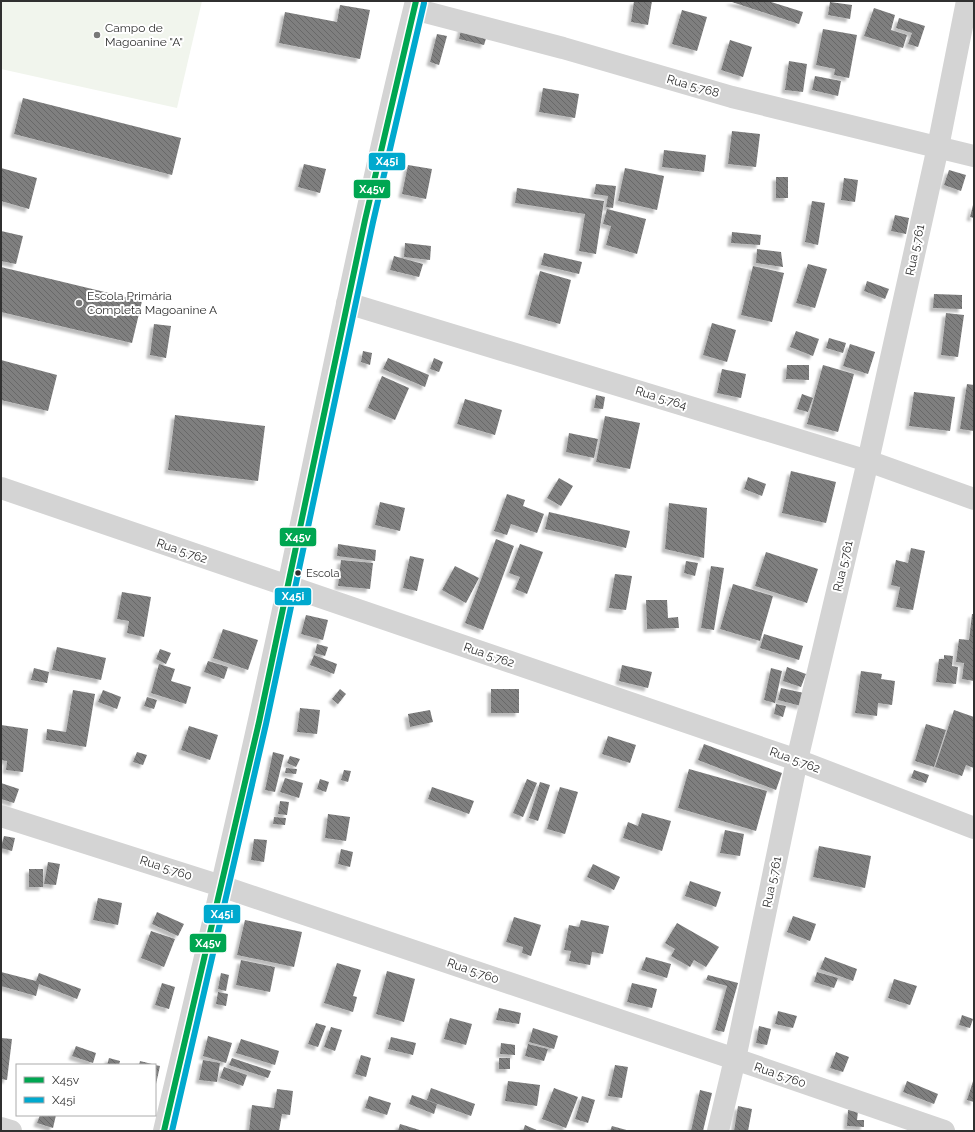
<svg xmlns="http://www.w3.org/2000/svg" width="975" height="1132" viewBox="0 0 975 1132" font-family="Raleway,sans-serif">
	<defs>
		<pattern id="building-back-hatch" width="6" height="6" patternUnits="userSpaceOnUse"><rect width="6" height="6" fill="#7f7f7f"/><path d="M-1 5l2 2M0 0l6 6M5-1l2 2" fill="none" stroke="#686868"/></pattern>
		<filter id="shadow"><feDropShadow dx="-3.5" dy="3.5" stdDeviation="1" flood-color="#0004"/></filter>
	</defs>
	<rect width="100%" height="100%" fill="#fff"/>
	<path fill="#f1f5ed" d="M1,1H202L177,108L1,69Z"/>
	<path fill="url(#building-back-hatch)" filter="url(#shadow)" d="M634,1H652L648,25L631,22Z
		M729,1H768L803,12L799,24Z
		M830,2L852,5L850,19L828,15Z
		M340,5L370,10L360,59L279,43L285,12L337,22Z
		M874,8L895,15L891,30L907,35L903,48L864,36Z
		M682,10L707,17L697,51L672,44Z
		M899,18L925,26L918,47L908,44L912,33L896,28Z
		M462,26L488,32L484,45L459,39Z
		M823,29L857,35L849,78L834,75L835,69L816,65Z
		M437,34L447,36L439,65L430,62Z
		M730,40L752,47L743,77L721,70Z
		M789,61L807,64L803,92L785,90Z
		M815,76L841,81L838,96L812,90Z
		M543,88L579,94L575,118L539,112Z
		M23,98L181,138L172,175L14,134Z
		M732,131L760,134L756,167L728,164Z
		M664,150L706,155L704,172L662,167Z
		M304,164L326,169L320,193L298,187Z
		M408,165L432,169L426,199L402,194Z
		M1,168L37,178L29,209L1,201Z
		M625,168L664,176L657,210L618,201Z
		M949,170L966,175L961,191L944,185Z
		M776,177H788V198H776Z
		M844,178L858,180L855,202L841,200Z
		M596,184L616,186L613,208L606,207L608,196L594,194Z
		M517,188L604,201L596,254L579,251L585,214L515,203Z
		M812,201L825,203L818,245L805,242Z
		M973,205H974V218L970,217Z
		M607,209L646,219L637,254L606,245L611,226L603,224Z
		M895,215L909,218L906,234L891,231Z
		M1,231L23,236L16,264L1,261Z
		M732,232L761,235L760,245L731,243Z
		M405,243L431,246L430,260L404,257Z
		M757,249L781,252L783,267L756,263Z
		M544,253L582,262L579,274L541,265Z
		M394,256L423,264L419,277L390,270Z
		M808,264L827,269L815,308L796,303Z
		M753,266L784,273L772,322L741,315Z
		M1,267L142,301L132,343L1,312Z
		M540,271L571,280L560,324L528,315Z
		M867,281L889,289L885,299L864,291Z
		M934,294L962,295V309L933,308Z
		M946,313L964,315L958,357L941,355Z
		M712,323L736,330L727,362L703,355Z
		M154,324L171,326L166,358L150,355Z
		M796,331L819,339L813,356L790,347Z
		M829,338L846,343L843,353L826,348Z
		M850,344L875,352L868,374L843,366Z
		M363,351L372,353L370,365L361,362Z
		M388,358L429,375L425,387L383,369Z
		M434,358L443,362L439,372L430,369Z
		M1,360L57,375L48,411L1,400Z
		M787,365H809V380L786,379Z
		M823,365L854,374L838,432L807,424Z
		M722,369L746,374L741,398L717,393Z
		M382,376L409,388L395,420L368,408Z
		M967,384L974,385V431L960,429Z
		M914,392L955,397L950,431L909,426Z
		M802,394L813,398L808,412L797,409Z
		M596,395L605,397L603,409L594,408Z
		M465,399L502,410L495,435L457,424Z
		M175,415L265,426L258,481L168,470Z
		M605,416L640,423L630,469L596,462Z
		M569,433L598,439L594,458L566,452Z
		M791,471L836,482L826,523L782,513Z
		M748,477L766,484L762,496L744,489Z
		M559,478L573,486L561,506L547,498Z
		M507,494L525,500L523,506L544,514L537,533L511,524L507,535L494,531Z
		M380,502L405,508L400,531L375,525Z
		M669,503L707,508L704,558L665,549Z
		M549,512L630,531L626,548L545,529Z
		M496,539L514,546L483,630L465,623Z
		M338,544L376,550L375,561L337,556Z
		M520,544L543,552L527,594L515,589L520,577L509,573Z
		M911,548L925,551L913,610L896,607L900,587L891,585L896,560L908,563Z
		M766,552L818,569L807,603L755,586Z
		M410,556L424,559L417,591L403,588Z
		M341,560L373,563L370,589L338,586Z
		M686,561L698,563L695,576L684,573Z
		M455,566L479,578L466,603L442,590Z
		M711,566L724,568L714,630L701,628Z
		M615,574L632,576L626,610L609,608Z
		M733,584L773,596L760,641L720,629Z
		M122,592L151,597L144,637L127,633L129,621L117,619Z
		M646,600H667L668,618L678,617L679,628L647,629Z
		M972,614H974V681L962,679L964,663L956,662L959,639L969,640Z
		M306,615L328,620L323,640L301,634Z
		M223,629L258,640L248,670L213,658Z
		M764,634L803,646L799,660L760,648Z
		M317,644L328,647L325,656L315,653Z
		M57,647L106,658L101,680L52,670Z
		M160,649L171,653L166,664L156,659Z
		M314,655L337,664L334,674L310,665Z
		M944,655L953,656L952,666L958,667L956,684L936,682L939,659H944Z
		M208,661L228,667L224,679L204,672Z
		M159,664L175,669L171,681L191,687L186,704L151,693Z
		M622,665L652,672L648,688L619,681Z
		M787,667L806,674L801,687L783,681Z
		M34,668L49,672L47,683L31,680Z
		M771,668L782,671L775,703L764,700Z
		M861,671L882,674L881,679L895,681L892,705L878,703L877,716L855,713Z
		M781,688L804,693L801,706L778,700Z
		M340,689L346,694L338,704L332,699Z
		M491,689H519V713H491Z
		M73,690L95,694L86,747L46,740L47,729L66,732Z
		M103,690L121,697L117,709L98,702Z
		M147,697L157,700L154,709L144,706Z
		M776,704L786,706L783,717L774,714Z
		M300,708L320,710L317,734L297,732Z
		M430,710L433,722L410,727L408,714Z
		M954,710L974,717V768L966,765L962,776L935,767Z
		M926,724L946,730L934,767L915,761Z
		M1,725L28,729L23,772L6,770L7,761L1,760Z
		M189,726L218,735L210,760L181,750Z
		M608,736L636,745L630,763L602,754Z
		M704,744L782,773L776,790L698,760Z
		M137,752L147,755L143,765L133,762Z
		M273,752L284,755L275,792L265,790Z
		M290,756L300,759L296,767L287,763Z
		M286,768L297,769L296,774L285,773Z
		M689,769L767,791L756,831L678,808Z
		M344,770L351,771L348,782L341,780Z
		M914,770L929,775L926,783L911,778Z
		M285,778L303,783L299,798L280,792Z
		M320,779L329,782L326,792L317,789Z
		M527,779L537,783L523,817L513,813Z
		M540,782L550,785L538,821L529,818Z
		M1,783L19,789L14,803L1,799Z
		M432,787L474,801L469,814L428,799Z
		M560,787L578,792L565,834L547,829Z
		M280,801L289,802L287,815L278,814Z
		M642,813L671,821L662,851L623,838L628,822L638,826Z
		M328,814L350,817L346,841L325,838Z
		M274,817L286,818L285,825L273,824Z
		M725,830L744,834L740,856L720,853Z
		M4,836L15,838L12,851L1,848Z
		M254,839L267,840L264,862L251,860Z
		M819,846L871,856L865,888L813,877Z
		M341,849L353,852L350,867L338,864Z
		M48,862L60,864L56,885L44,884Z
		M593,864L620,877L614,890L587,877Z
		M29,869H43V887H29Z
		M690,881L721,892L716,907L685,896Z
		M98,898L122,903L118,925L93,920Z
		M157,912L184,924L178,936L152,924Z
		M793,916L816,924L810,941L787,932Z
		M514,917L541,925L531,956L522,953L523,947L506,942Z
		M245,920L302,932L294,967L237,955Z
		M581,920L609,926L603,954L592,952L590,965L569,961L571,951L564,950L569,925L579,927Z
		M677,923L719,947L706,967L694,960L690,967L671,956L675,949L665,943Z
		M151,931L175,939L164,967L141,958Z
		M646,957L671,964L667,978L641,970Z
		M825,957L857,969L853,981L820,969Z
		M241,960L275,967L270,992L236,985Z
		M337,963L361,970L353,996L357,997L353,1012L324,1003Z
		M387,971L415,979L404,1022L376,1014Z
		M1,972L36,981L39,973L81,989L77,999L39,984L36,996L1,986Z
		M817,972L838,978L834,988L814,982Z
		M221,973L229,975L226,991L218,989Z
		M708,975L738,983L724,1032L715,1030L727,986L706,980Z
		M894,979L917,986L910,1005L888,998Z
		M162,983L175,987L169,1009L155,1005Z
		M632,983L657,989L652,1008L627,1002Z
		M218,992L228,994L226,1006L216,1004Z
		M499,1008L521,1013L519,1024L496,1020Z
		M778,1011L797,1016L793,1028L775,1024Z
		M962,1015L973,1019L970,1028L959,1025Z
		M450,1018L472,1024L466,1045L444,1039Z
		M316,1023L326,1026L318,1047L308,1044Z
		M759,1026L771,1029L767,1045L756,1043Z
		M331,1027L342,1030L335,1051L324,1047Z
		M533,1028L558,1036L554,1049L529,1042Z
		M208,1036L232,1043L226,1063L203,1056Z
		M391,1037L416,1043L413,1055L388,1049Z
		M1,1038L12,1039L7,1080L1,1079Z
		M241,1039L279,1051L275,1065L236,1053Z
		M501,1043L515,1045V1055L500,1054Z
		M528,1044L548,1049L544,1061L525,1056Z
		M76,1046L96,1053L93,1063L72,1056Z
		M836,1052L849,1057L843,1072L830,1068Z
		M361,1055L371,1058L366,1077L355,1074Z
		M109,1058L120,1061L119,1065H107Z
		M232,1058L271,1071L268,1078L229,1065Z
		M499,1058H510V1069H499Z
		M203,1060L220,1063L217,1082L199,1080Z
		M140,1061L152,1064V1065H139Z
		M155,1065L160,1066L156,1084H155Z
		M615,1065L628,1067L622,1098L608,1096Z
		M224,1067L247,1075L243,1086L220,1078Z
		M974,1078V1102L967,1100Z
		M508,1081L540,1085L537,1106L505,1101Z
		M907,1081L938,1094L934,1104L903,1092Z
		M431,1088L475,1104L471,1116L427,1100Z
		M554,1088L578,1097L566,1128L542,1119Z
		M277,1089L293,1091L290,1115L282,1114L279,1131H249L252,1105L274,1108Z
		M700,1090L712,1093L703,1131H691Z
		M412,1095L437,1104L434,1114L409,1104Z
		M369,1096L391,1103L387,1115L365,1108Z
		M582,1096L595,1100L588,1123L575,1119Z
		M738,1106L752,1109L748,1131H734Z
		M848,1110L858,1111L857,1120H864V1127L847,1126Z
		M40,1115H56L53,1128L37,1123Z
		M400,1124L423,1131H398Z
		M525,1125L539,1131H523Z
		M612,1126L630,1131H610Z"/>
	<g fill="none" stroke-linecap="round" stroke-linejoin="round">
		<path stroke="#d4d4d4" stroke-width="22" d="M414,9L563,48L732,97L974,156
			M347,303L868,461L974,499
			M1,488L797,760L974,828
			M1,816L221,886L735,1059L944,1131
			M1,1128L11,1131
			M164,1131C207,950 250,768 288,586C329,391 368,195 416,1
			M718,1131L735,1059L797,760L868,461L938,147L967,1"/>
		<g stroke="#fff" stroke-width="9">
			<path id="bus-1" d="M164,1131L259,722L365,220L416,1"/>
		</g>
		<g stroke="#fff" stroke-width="9">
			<path id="bus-2" d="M172,1131L266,724L373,222L424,3"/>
		</g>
		<use href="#bus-1" stroke="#00a651" stroke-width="6"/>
		<use href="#bus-2" stroke="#00a9ce" stroke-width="6"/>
	</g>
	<g fill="#787878" stroke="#fff" stroke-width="1.5">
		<circle cx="97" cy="35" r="4"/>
		<circle cx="79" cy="303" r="4"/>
	</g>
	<circle fill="#303030" stroke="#fff" stroke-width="1.5" cx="298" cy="573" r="3.5"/>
	<g text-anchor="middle" stroke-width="4" stroke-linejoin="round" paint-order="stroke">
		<g font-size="11" fill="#303030" stroke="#fff" text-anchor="start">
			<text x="306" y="577">Escola</text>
		</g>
		<g font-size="12" fill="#303030" stroke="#fff" text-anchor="start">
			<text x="105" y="32">Campo de<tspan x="105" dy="14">Magoanine "A"</tspan></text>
			<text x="87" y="300">Escola Primária<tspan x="87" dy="14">Completa Magoanine A</tspan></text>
		</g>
		<g font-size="12" fill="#303030" stroke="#fff">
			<text transform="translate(693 86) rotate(16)" y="4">Rua 5.768</text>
			<text transform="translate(915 250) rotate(-78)" y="4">Rua 5.761</text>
			<text transform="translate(661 398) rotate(17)" y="4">Rua 5.764</text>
			<text transform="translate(182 551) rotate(19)" y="4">Rua 5.762</text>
			<text transform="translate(843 566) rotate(-77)" y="4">Rua 5.761</text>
			<text transform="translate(489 655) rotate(19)" y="4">Rua 5.762</text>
			<text transform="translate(795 760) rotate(20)" y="4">Rua 5.762</text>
			<text transform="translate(166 868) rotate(18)" y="4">Rua 5.760</text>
			<text transform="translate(772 882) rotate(-78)" y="4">Rua 5.761</text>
			<text transform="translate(473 971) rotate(19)" y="4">Rua 5.760</text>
			<text transform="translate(780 1075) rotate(19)" y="4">Rua 5.760</text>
		</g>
	</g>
	<g stroke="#fff" stroke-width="1.5">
		<rect x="368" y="152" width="38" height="19" rx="4" fill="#00a9ce"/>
		<rect x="353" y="179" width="38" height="20" rx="4" fill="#00a651"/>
		<rect x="279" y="527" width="38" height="20" rx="4" fill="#00a651"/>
		<rect x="274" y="587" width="38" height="19" rx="4" fill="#00a9ce"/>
		<rect x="203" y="904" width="38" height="20" rx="4" fill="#00a9ce"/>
		<rect x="189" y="933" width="38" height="20" rx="4" fill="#00a651"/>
	</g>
	<g font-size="11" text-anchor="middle" font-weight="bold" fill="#fff">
		<text x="387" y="165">X45i</text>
		<text x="372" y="193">X45v</text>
		<text x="298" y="541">X45v</text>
		<text x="293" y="600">X45i</text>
		<text x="222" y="918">X45i</text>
		<text x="208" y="947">X45v</text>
	</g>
	<rect width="975" height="1132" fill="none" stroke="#303030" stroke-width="4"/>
	<rect x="16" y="1064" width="140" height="52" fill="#ffffff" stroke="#acacac"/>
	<rect x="24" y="1077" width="20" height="6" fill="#00a651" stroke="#acacac"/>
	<text x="52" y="1084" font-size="12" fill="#303030">X45v</text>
	<rect x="24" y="1097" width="20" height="6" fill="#00a9ce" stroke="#acacac"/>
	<text x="52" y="1104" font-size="12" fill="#303030">X45i</text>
</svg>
